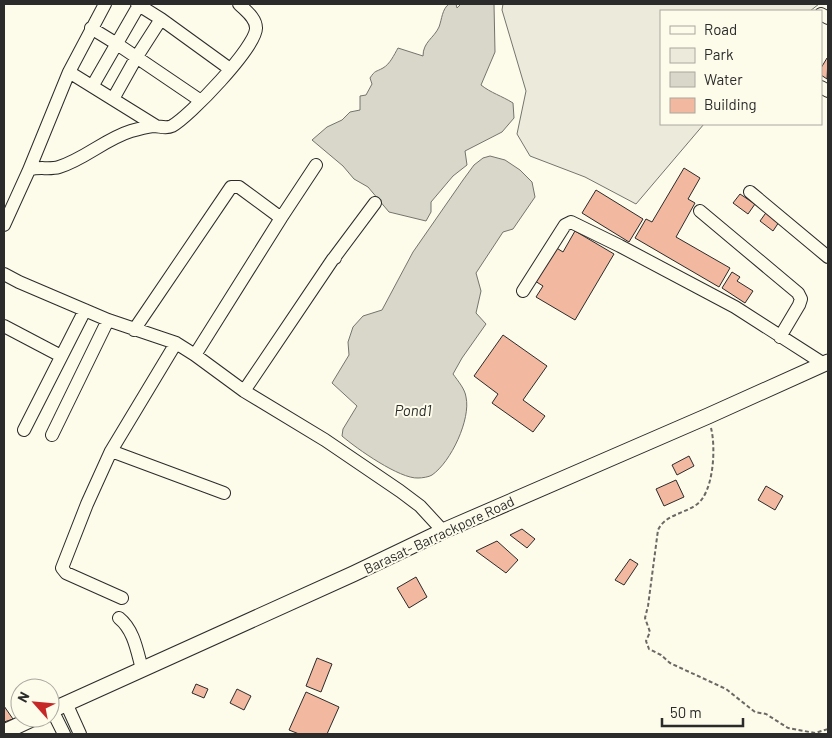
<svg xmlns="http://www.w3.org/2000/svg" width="832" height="738" viewBox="0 0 832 738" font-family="Barlow,sans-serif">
	<rect width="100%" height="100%" fill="#fdfbea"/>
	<path fill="#ecebdb" stroke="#74746e" d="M503,4H819L810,11H661V124H704L636,204L585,177L530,156L517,134L526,91L502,10Z"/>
	<path fill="#d8d7c9" stroke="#74746e" d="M449,4H456L457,8L461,4H494L495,52L481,85C491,93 502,96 513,103L514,118L502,132L465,151L467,165L453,176L431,202V212L426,221L389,212L368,187L354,179L343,166L312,140L327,127L342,120L350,112L360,110V96L366,95L372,84L370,78C375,70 376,72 383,68C390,64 394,55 398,48L423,56C423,42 434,38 439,27C442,19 442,9 449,4Z
		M490,156L505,160L520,170L532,182L535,197L513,229L503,232L476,273L481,291L476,313L486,324L462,358L453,374C458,381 465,389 466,397C471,419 451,462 432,475C429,477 422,478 418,478C400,479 357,449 342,436L343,429L357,406L332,383L349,355L348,342L353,327L363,316L382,310L413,252L463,180L474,165L483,158Z"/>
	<path fill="#f2b8a0" stroke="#2b2b2b" d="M827,58L828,59L827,79L821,75V68Z
		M684,168L700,178L688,199L695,203L676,237L730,268L719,287L635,238L646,219L652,222Z
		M596,190L643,219L629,242L582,213Z
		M740,194L755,204L748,214L733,203Z
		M768,210L781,219L773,231L760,221Z
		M575,231L614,254L575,320L536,297L543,286L535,281L555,247L563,252Z
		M732,272L740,277L737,281L753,291L745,303L722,288Z
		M503,335L547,366L523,400L545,416L533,432L492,403L498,394L474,376Z
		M689,456L694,466L677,475L672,465Z
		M676,480L684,497L664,506L656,489Z
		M766,486L783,496L775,510L758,500Z
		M522,529L535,539L527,548L510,535Z
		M497,541L518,560L506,573L476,551Z
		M630,559L638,564L624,585L615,580Z
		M416,577L427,597L409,608L397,588Z
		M317,658L332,664L321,692L306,686Z
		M196,684L208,689L204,698L192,693Z
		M237,689L251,696L244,710L230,703Z
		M306,692L339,707L327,734H299L289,730Z
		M4,706L13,719L4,722Z"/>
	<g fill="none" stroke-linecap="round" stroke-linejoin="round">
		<g stroke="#2b2b2b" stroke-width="14">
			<path id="minor" d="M105,4L69,72L156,126
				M137,4L161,19L230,69
				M821,14L828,18
				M91,28L117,44L201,101
				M93,85L139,5
				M821,87L828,91
				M113,99L136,58L161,19
				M29,170L69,72
				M750,192L828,257
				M700,211L798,293L801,299L799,305L780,337
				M281,218L316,165
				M4,225L29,170C38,166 49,170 59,167C85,159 105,139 131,131C138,129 146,127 153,126C160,126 166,129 172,126C189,117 257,46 256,28C256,18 246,11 239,4
				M334,258L375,203
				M4,274L19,282L108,320L176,343L195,355L244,391L325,440L400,491L420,506L443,531
				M523,291L565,225L571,222L620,246L735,307L824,364
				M4,326L61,356
				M134,330L231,187H239L281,218L195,355
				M244,391L333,259L335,258
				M24,430L85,310
				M52,435L108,320
				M111,451L224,493
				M122,598L66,573L62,568L87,504L111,451L176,343
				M119,618C134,630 137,651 142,669
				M66,703L80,734
				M52,710L64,734"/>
		</g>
		<g stroke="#2b2b2b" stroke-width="17">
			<path id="major" d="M50,711L353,574L443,531L708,416L828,362
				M4,732L34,718"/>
		</g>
		<path stroke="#6a6964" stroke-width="2" stroke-dasharray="4 2.5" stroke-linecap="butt" d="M711,428C716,447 714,493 696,505C683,514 665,515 658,530L648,606L645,618L650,632L646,641L649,649L661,655L670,663L726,689L755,712L766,714L788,728L815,733L828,729"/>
		<use href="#minor" stroke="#fdfbea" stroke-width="12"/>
		<use href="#major" stroke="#fdfbea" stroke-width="15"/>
	</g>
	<g text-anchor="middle" stroke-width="4" stroke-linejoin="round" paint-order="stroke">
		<g font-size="14" fill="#2b2b2b" stroke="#fdfbea">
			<text transform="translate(439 535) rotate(-25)" y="5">Barasat- Barrackpore Road</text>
		</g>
		<g font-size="15" font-style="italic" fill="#2b2b2b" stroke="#fdfbea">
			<text x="413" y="416">Pond1</text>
		</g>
	</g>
	<rect width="832" height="738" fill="none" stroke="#2b2b2b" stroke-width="10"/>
	<rect x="660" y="10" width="162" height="115" fill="#fdfbea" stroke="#a9a89e"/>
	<rect x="670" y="26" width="25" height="8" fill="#fdfbea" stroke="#a9a89e"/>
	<text x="704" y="35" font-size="15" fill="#2b2b2b">Road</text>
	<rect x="670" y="48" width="25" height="15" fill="#ecebdb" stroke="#a9a89e"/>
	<text x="704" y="60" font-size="15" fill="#2b2b2b">Park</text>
	<rect x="670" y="72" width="25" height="15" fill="#d8d7c9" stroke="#a9a89e"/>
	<text x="704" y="85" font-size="15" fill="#2b2b2b">Water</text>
	<rect x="670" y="98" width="25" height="15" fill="#f2b8a0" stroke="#a9a89e"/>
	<text x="704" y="110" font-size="15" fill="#2b2b2b">Building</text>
	<g transform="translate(35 703) rotate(297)"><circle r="24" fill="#fdfbea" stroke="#a9a89e"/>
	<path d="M0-4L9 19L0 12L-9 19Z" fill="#c62828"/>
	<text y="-8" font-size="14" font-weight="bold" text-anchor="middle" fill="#2b2b2b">N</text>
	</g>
	<path d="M662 718v8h81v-8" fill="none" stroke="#2b2b2b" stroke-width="2.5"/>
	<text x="670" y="718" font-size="15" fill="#2b2b2b" stroke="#fdfbea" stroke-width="4" paint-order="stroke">50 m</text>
</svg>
